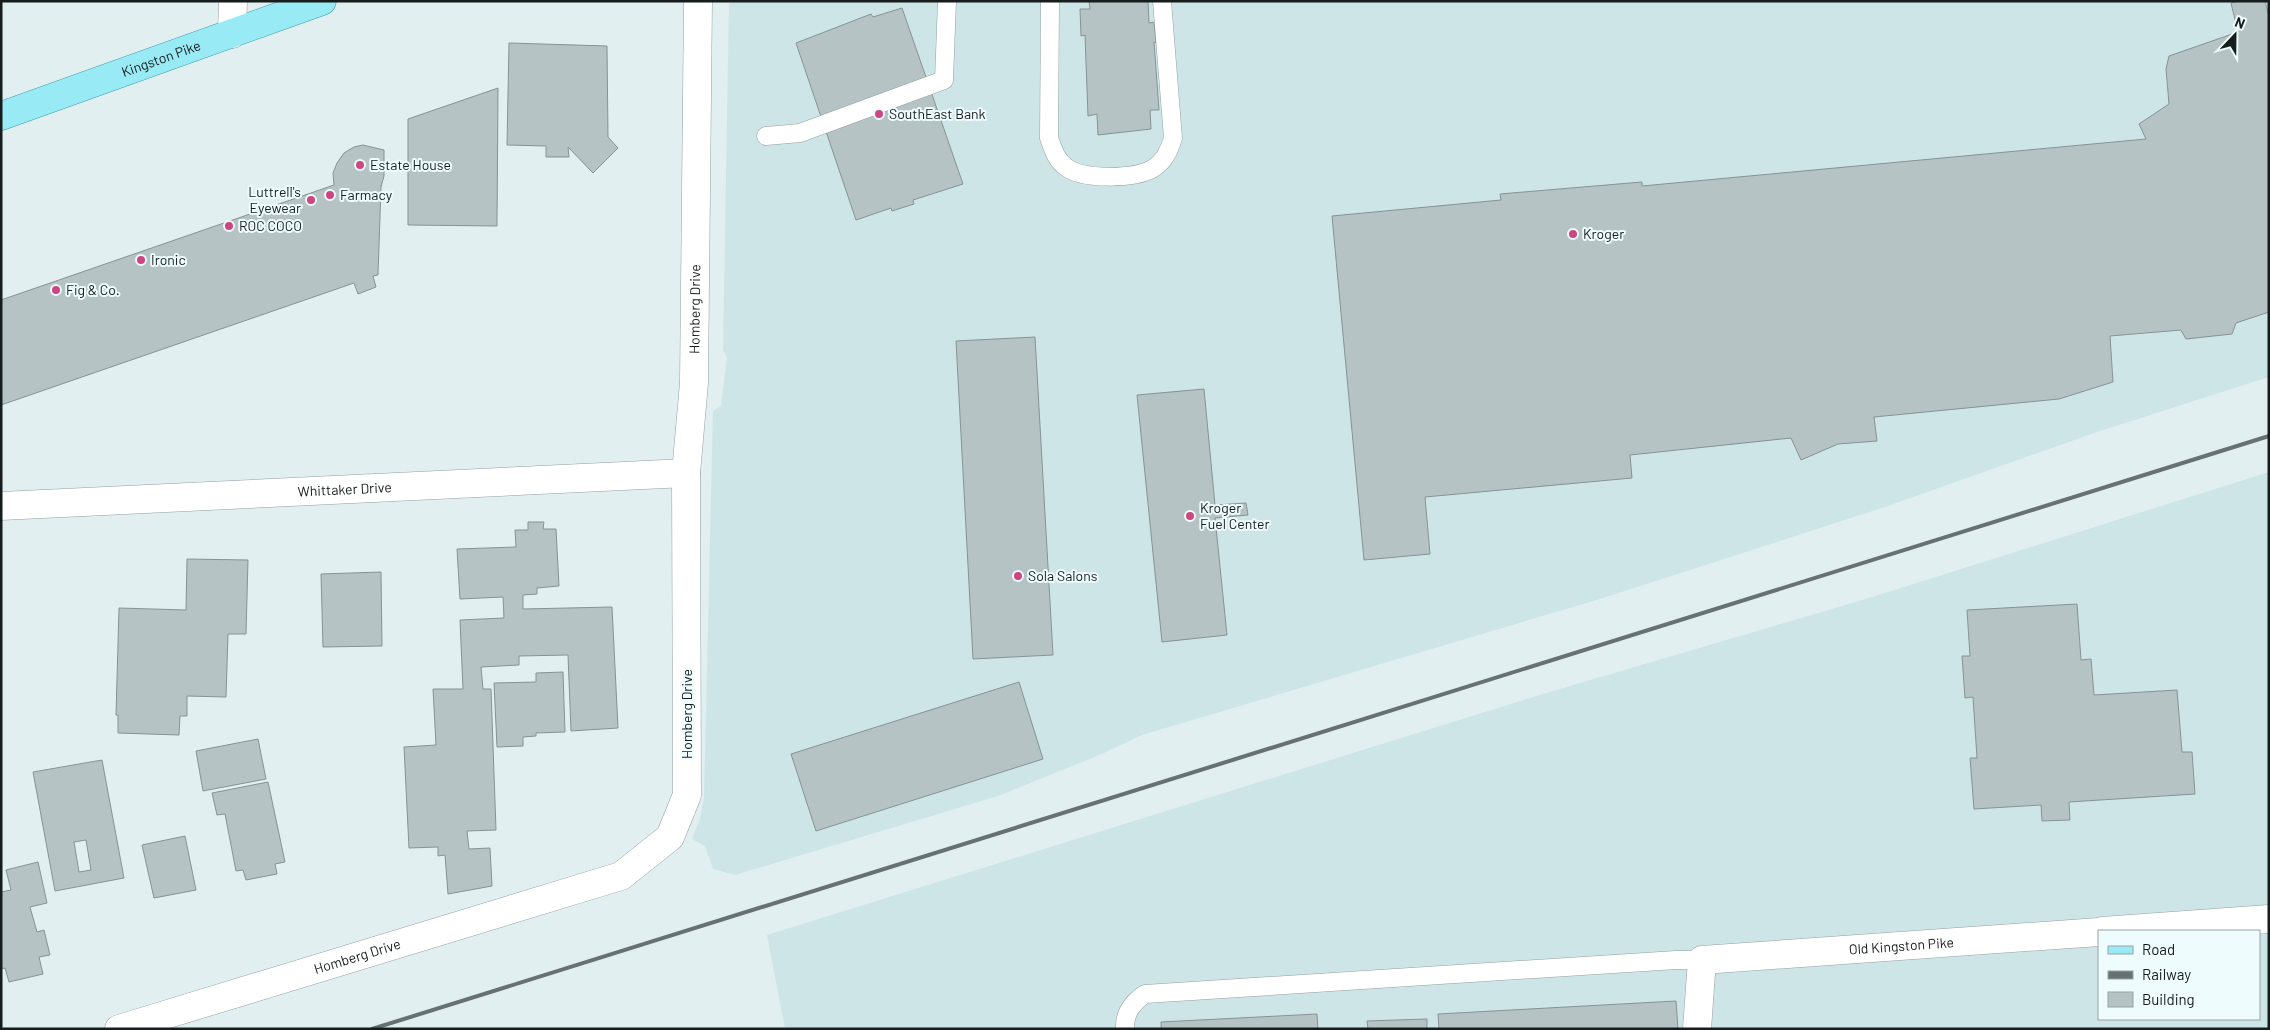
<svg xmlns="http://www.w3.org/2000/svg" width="2270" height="1030" viewBox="0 0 2270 1030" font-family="Barlow,sans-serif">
	<rect width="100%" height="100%" fill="#e1eff1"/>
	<path fill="#cee5e8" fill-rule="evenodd" d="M729,1H2269V377L2097,432L1882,508L1600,599L1142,735L1104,753L998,796L735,875L713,869L705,846L692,839L700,819L704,798L713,411L721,406L727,358L723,350Z
		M2269,472V1029H785L767,935L1546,693L1869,598ZM2099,931H2259V1019H2099Z"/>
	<path fill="#b5c3c4" stroke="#869395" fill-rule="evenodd" d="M1089,1H1148L1149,23L1154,22L1156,43L1154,42L1159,110H1150L1151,129L1098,135L1097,114L1088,116L1085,35L1081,36L1080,9H1090Z
		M2239,1H2265L2269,16V312L2236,323L2232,334L2186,339L2181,330L2110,336L2113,382L2059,399L1874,417L1877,441L1838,444L1801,460L1791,438L1630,455L1632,478L1425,497L1430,554L1364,560L1332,216L1501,200L1500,194L1642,182V186L2146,139L2139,124L2169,104L2166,69L2169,56L2238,32L2231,3Z
		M902,8L963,184L913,200L914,204L892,211L891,208L856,220L796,43L871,14L873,17Z
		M509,43L607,46L608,137L618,148L593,173L568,147L569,157H546V146L507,145Z
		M498,88L497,226L408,225V119Z
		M363,145L384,150V176L381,187L378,275L373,276L376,287L358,294L354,283L1,405V300L334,185L333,173L337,163L344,153L354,147Z
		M1035,337L1053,655L973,659L956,341Z
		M1204,389L1215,505L1246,503L1248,515L1215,518L1227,635L1162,642L1137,395Z
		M528,522H544L543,529H556L559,586L537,588V594L523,595V609L612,607L618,728L571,731L568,655L519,656V665L481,667L483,689H491L496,830L467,831L469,849L490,848L492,886L448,894L445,855L438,856V847L409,848L404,747L436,745L433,689H463L460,620L504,618L503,597L460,599L457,549L516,547L515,530H528Z
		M187,559L248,560L246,634H228L226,697L187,696V716H180L179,735L118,733V715H116L119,608L186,610Z
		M381,572L382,646L323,647L321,574Z
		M2077,604L2081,660L2091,659L2094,695L2177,690L2182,752H2192L2195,794L2069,802L2070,820L2042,821L2041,805L1974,809L1970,758H1977L1973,697L1965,698L1962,656H1970L1967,610Z
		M563,672L565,732L536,733V736L523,737V746L497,747L494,683L536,682V673Z
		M1019,682L1043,759L816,831L791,754Z
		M258,739L266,779L203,791L196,751Z
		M102,760L124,878L55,891L33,772ZM86,840L91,870L79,872L74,842Z
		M268,782L285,862L275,864L277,874L246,880L243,870L236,871L225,814L217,815L212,793Z
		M185,836L196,890L154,898L142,845Z
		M38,862L47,903L30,907L37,932L44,930L50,955L39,957L43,974L9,982L5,968L1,969V892L11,890L6,870Z
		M1676,1001L1678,1029H1439L1438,1014Z
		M1317,1014L1318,1029H1161V1022Z
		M1427,1019V1029H1368L1367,1021Z"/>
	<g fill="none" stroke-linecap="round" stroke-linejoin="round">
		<g stroke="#93a0a1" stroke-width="19">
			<path id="lane" d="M1050,1L1049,138C1053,149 1056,160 1066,167C1082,180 1134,179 1152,169C1164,162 1169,151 1173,138L1162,1
				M766,136L800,133L944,80L947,1
				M1125,1029C1124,1013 1133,1002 1145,994L1676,960H1702"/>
		</g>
		<g stroke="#93a0a1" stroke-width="29">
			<g id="street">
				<path d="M232,34L233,1"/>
				<path id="s1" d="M1,506L686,473"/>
				<path d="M2102,931L2269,919"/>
				<path id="s2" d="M119,1029L621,876L670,837L687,795L686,473L694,383L698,1"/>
				<path id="s3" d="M1697,1029L1702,960L2099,932"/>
			</g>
		</g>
		<g stroke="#3f99a4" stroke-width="29">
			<g id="primary">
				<path id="s4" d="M1,116L322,1"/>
			</g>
		</g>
		<use href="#lane" stroke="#fff" stroke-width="18"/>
		<use href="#street" stroke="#fff" stroke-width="28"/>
		<use href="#primary" stroke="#98eaf4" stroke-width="28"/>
		<path stroke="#687172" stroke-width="4" d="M372,1029L2269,436"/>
	</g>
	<g fill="#cd4581" stroke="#eefcfe" stroke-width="2">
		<circle cx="879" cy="114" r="5"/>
		<circle cx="360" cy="165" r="5"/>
		<circle cx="330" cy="195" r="5"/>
		<circle cx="311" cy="200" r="5"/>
		<circle cx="229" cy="226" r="5"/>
		<circle cx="1573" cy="234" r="5"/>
		<circle cx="141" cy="260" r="5"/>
		<circle cx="56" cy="290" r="5"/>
		<circle cx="1190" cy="516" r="5"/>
		<circle cx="1018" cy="576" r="5"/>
	</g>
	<g text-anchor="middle" stroke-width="4" stroke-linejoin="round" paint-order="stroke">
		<g font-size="14" fill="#171c1d" stroke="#eefcfe">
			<text dy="5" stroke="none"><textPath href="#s4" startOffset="170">Kingston Pike</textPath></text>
			<text dy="5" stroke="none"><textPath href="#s2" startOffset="1119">Homberg Drive</textPath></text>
			<text dy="5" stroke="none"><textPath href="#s1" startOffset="344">Whittaker Drive</textPath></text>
			<text transform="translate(687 714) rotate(-90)" y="5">Homberg Drive</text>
			<text dy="5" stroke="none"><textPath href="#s3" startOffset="269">Old Kingston Pike</textPath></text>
			<text dy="5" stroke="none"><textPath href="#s2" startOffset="249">Homberg Drive</textPath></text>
		</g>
		<g font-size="14" fill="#171c1d" stroke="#eefcfe" text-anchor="start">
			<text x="889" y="119">SouthEast Bank</text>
			<text x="370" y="170">Estate House</text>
			<text x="301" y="197" text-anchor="end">Luttrell's<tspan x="301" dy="16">Eyewear</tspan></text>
			<text x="340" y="200">Farmacy</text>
			<text x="239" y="231">ROC COCO</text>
			<text x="1583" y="239">Kroger</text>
			<text x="151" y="265">Ironic</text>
			<text x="66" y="295">Fig &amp; Co.</text>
			<text x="1200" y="513">Kroger<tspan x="1200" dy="16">Fuel Center</tspan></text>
			<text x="1028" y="581">Sola Salons</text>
		</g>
	</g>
	<rect width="2270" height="1030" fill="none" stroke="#171c1d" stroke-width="5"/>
	<rect x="2098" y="930" width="162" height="90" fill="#eefcfe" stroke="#98a2a4"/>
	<rect x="2108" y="946" width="25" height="8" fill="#98eaf4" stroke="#98a2a4"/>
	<text x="2142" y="955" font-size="15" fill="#171c1d">Road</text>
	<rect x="2108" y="971" width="25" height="8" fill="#687172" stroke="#98a2a4"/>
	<text x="2142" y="980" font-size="15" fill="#171c1d">Railway</text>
	<rect x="2108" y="992" width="25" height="15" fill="#b5c3c4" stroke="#98a2a4"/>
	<text x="2142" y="1005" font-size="15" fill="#171c1d">Building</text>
	<g transform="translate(2235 35) rotate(22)" stroke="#eefcfe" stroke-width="4" paint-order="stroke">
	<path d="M0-4L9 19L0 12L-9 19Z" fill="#171c1d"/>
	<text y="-8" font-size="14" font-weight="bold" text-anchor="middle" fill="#171c1d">N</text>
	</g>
</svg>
